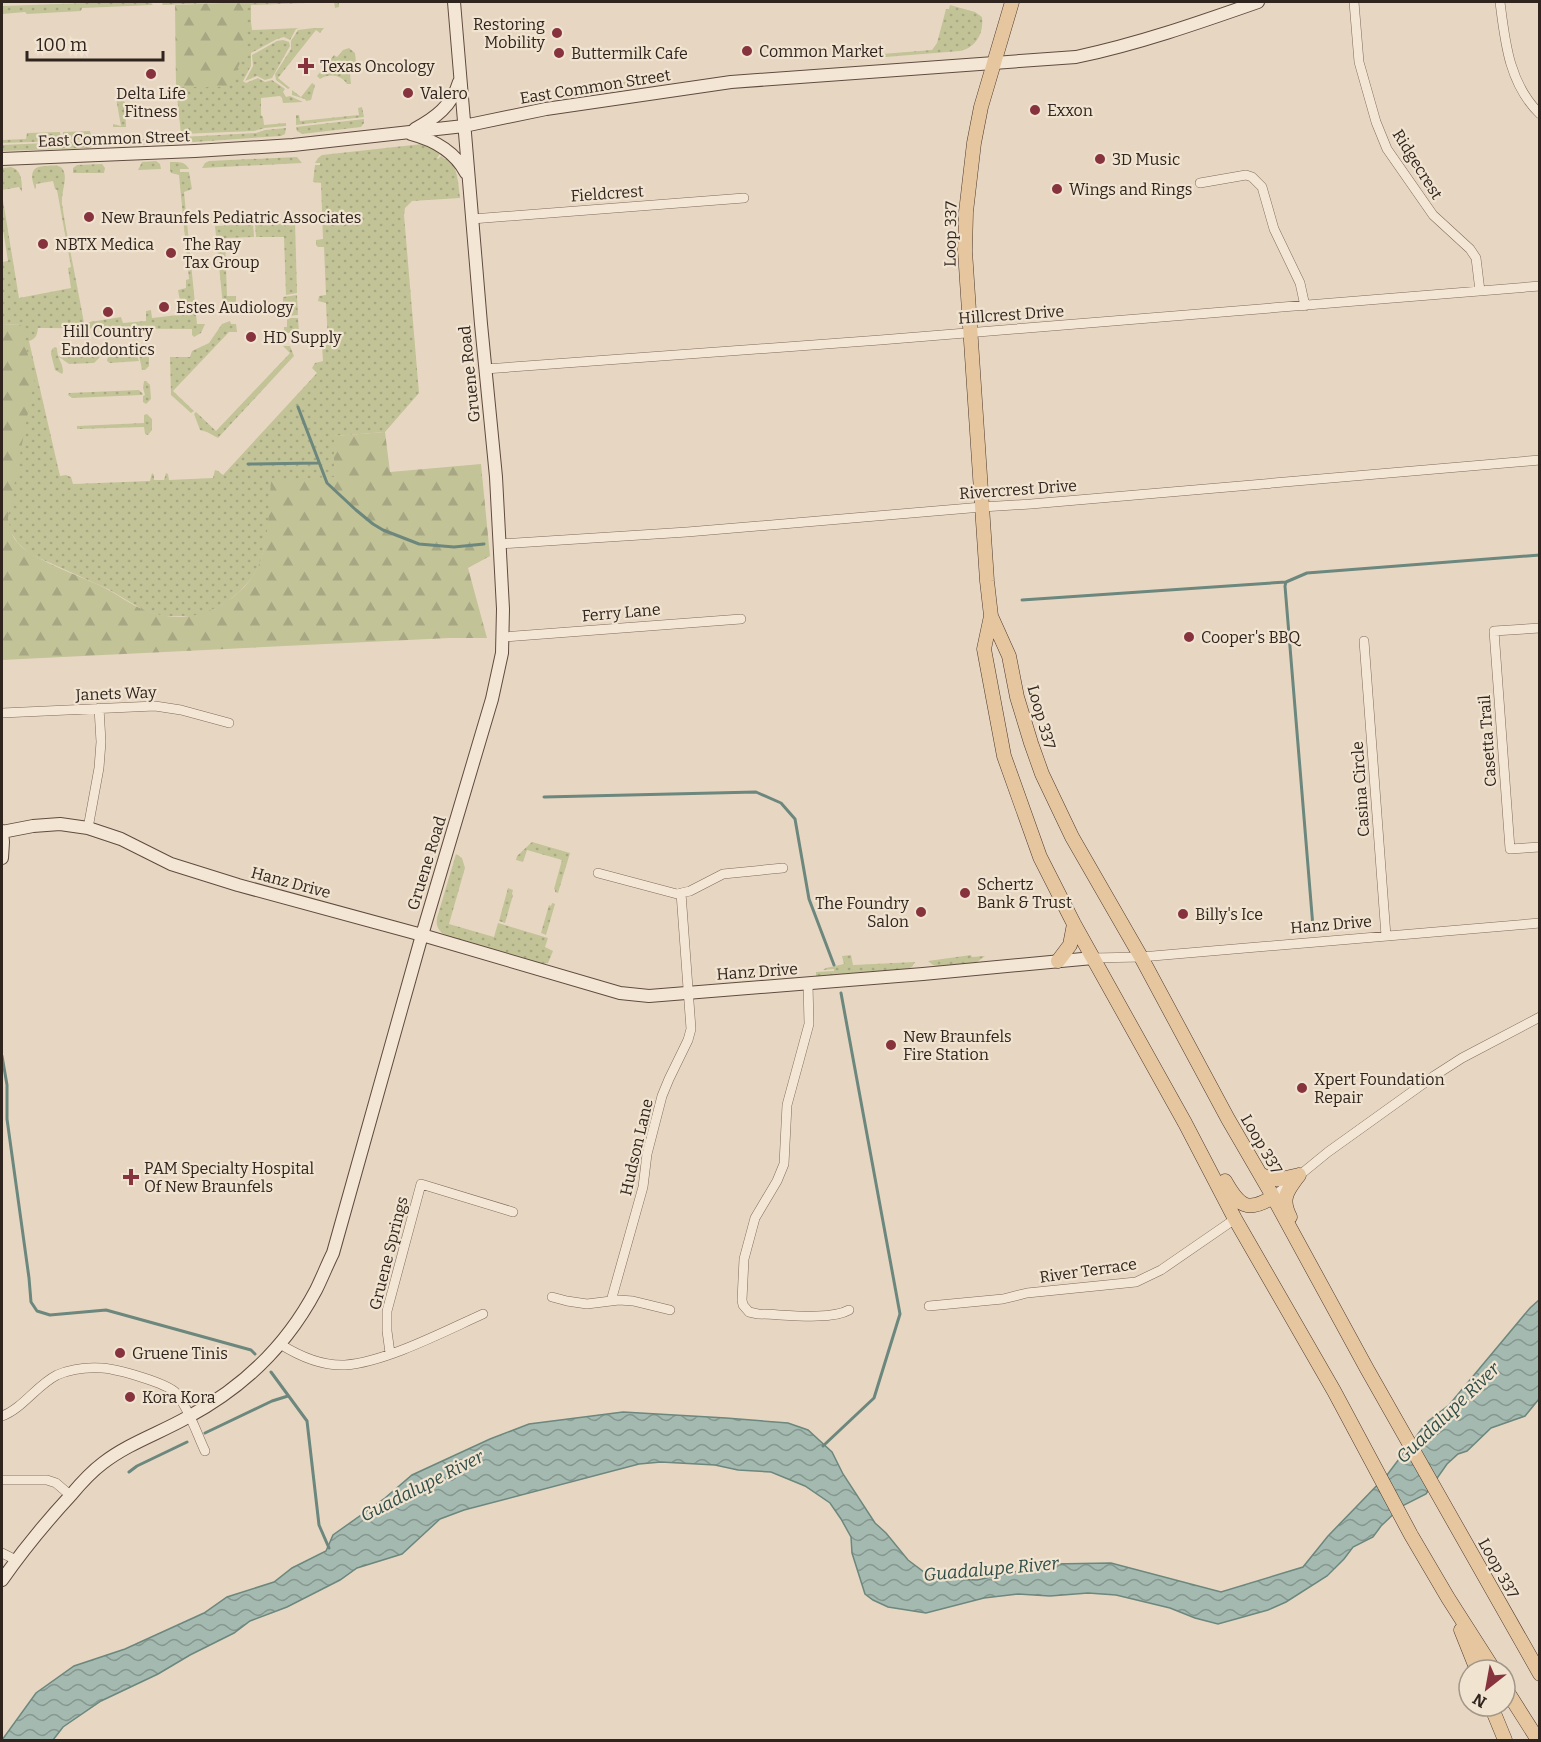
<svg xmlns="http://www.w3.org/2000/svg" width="1541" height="1742" viewBox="0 0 1541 1742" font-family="Bitter,serif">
	<defs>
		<pattern id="grass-dots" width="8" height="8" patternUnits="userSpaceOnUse" patternTransform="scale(1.5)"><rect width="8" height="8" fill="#c3c398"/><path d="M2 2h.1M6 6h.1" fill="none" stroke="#a8a783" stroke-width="1.8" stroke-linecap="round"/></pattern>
		<pattern id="forest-firs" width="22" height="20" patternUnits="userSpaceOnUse" patternTransform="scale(1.5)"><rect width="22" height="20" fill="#c3c398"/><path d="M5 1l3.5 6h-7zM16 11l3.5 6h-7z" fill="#a8a783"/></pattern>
		<pattern id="water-waves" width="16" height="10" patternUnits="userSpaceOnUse" patternTransform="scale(1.5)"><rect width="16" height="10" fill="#a4bab1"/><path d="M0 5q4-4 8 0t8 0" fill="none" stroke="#86978f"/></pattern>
	</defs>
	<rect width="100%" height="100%" fill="#e7d7c2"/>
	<path fill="url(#grass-dots)" d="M115,2H150L153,5L82,8L81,11L27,14L25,12L2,14V6Z
		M163,2H339V7L335,8L334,2L251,5V22L252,30L299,28L296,29L290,40L284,37L277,39L251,53V66L243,81L246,83L258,78L265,82L272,80L285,89L283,92L286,97L290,96L303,102L283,103L282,98L280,96L261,98V115L263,117L264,125L286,123V126L265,128L254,131L181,134L176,87H228L245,2L162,5Z
		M950,5L975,12L982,17C984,33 976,48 960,51L848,60L844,57L932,50L937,43L946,9H949Z
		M314,28H324L320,33L316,30L278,78L290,88L288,89L276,80L275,74L291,49V41L298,30Z
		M283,40L289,42L290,46L272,78L265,80L257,76L245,81L253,66L252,55L277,41Z
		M349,48L355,53L357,73L350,74L351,84H347C341,75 330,73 320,79L317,76L334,55L337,57L343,50Z
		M660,76L657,80L599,88V86Z
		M312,83L315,85L311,100L306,101L305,99L292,95V90L301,97Z
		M116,98L125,102L126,127H113V124L121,126Z
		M362,107L364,117L296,125V115H299L300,121L359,115L358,108Z
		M364,119V123L361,127L302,134L297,131L296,127Z
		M286,128L285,134L281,136L165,144L164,142L167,141V140L163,138L256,133L265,130Z
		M90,131L92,139L63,140V132Z
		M60,132L61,141L2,143V140L26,139L27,133Z
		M146,139L142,141L145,143L144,145L113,146L112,144L114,143L112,140Z
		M92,141L90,144L92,147L89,148L2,151V145Z
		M422,144L442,151L437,158L438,159L441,156L445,159L448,156C458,169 458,182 460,198L412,201L405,208L404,215L419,393L385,432L334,436V477L265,545L260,564L252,578L240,591L227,602L211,611L197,616H163L145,611L108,589L30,554L18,543L10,531L8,518L21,325L2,324V262L8,261L2,223V194L19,298L71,288L68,268L71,267L57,190L55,189L53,181L36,184V188L35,189C31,178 29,167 44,166C51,166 62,163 64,172C67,180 61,194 62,204C68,243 77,283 84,323L121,317L123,323L146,321V311L151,310L152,318L178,315V312H182L178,290L186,288V280L189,279L179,175L171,173L170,170V162C178,162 185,161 189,169H180V172H189L192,189L184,192L197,324H205L201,333L194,337L192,335V329L38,328C37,335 36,339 29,341L60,476L66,475L71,477L73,484L150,481L152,473L154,475V480H164L166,473L168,474L169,480L213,478L215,470L218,471L223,475L317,373L312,368L315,363L323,361L322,346L328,344L326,303L318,301L319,296L326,295L324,247H318L316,245V240L323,239L321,183L313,182L315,165H320V163H315L318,158L322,155Z
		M297,157L302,163L202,168L205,163L209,161Z
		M156,161L160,164L161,169L138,170L142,162Z
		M102,164L105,168L104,173H73V168L77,165Z
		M11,167C22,170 22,182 22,192L19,187L2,190V168Z
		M295,221L297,293L286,295L284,237H256L255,223Z
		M253,224L254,237L225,238L227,296H236V304L223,306L215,226Z
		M297,295L298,315L287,316V309H283V297Z
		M287,318H298L299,333H284V327H287Z
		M230,321L231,324H236L237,332H229L173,391L194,411L191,413L171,395L170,357H190L192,351L209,343L222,324Z
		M283,346H290L294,356L218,438L207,432L200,430L194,414L196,412L216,431L290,353Z
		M55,347L57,348C57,359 63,362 63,372L62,374L55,370L51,354L52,349Z
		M141,347L146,348L149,352V366L145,370H142C141,362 137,354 141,347Z
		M60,355L97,356L100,357L94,363L69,364L59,357Z
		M108,356H137L139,361L110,363L107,361Z
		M144,381H146L150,385L151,399L146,404L143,402V396L145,395L143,388Z
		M139,390L143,394L142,395L72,398L68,395L69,393Z
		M147,414L152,419V430L148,435L145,434L144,427L77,429V426L144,423V415Z
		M532,842L570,853L558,893L555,892V890L554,889L562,860L527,850L523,862L516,860L517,856Z
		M456,854L462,858L465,868L449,924L494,937L498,923L548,938L545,947L553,951L548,963L543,964L450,937C441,933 435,929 437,918Z
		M508,888L513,890L512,894L513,895L505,923L499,921Z
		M552,903L555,904L546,935L541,933L549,905L551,906Z
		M851,955L853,965L915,962L912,967L907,969L816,977V972L834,971V969L823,970L826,968L844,964L842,956Z
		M971,955L972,957L985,956L976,963L938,966L933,965L928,961Z"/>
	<path fill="url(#forest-firs)" d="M245,2L247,49L228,87H176L175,5Z
		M2,324L21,325L34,381L8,518C10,527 11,536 18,543C30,558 79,576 99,585C115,592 130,605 147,611C183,625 220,613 246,585C252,578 257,570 260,562C269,536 269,507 271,480L334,477V436L385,432L390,472L481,464L490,556L468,568L487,638H449L2,660Z"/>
	<path fill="url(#water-waves)" stroke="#6c877d" stroke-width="1.5" d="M1539,1300V1399L1525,1416L1491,1428L1467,1451L1458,1454L1447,1464L1426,1494L1402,1506L1381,1526L1373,1537L1353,1547L1344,1559L1327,1576L1286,1602L1268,1610L1218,1624L1195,1618L1170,1608L1116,1595L1088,1593L1050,1596L1018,1594L984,1598L926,1613L888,1607L873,1600L865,1594L852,1553L851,1537L841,1519L830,1503L805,1486L771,1472L738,1470L715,1465L661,1462L639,1464L464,1510L440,1519L402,1554L357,1568L340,1580L287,1607L250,1621L234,1633L190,1655L158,1674L101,1701L63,1727L53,1740H2L36,1693L74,1666L125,1649L204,1613L227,1597L274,1582L292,1568L326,1551L333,1535L385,1498L412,1475L490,1439L529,1424L623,1412L726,1418L788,1423L808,1430L832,1452L843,1474L875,1523L886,1533L908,1560L932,1578L977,1580L1052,1564L1111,1563L1221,1592L1303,1567L1328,1536L1387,1475L1427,1422L1449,1405L1530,1308Z"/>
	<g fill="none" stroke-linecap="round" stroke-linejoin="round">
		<path stroke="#6c877d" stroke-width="3" d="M298,407L327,483L356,510L373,524L383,530L419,544L454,547L484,544
			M248,464L318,463
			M1022,600L1286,582
			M544,797L756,792L781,803L795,819L809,899L834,965
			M1313,927L1285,586L1286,582L1307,573L1540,555
			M2,1056L7,1085V1119L29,1278L31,1302L37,1311L50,1315L106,1310L251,1350L255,1354
			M271,1372L307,1421L319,1525L329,1548
			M205,1433L272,1401L288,1396
			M823,1446L874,1398L900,1314L841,993
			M129,1472L137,1466L187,1442"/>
		<g stroke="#7f6a5b" stroke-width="10">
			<path id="street" d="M1354,2L1359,62L1376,122L1387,149L1433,215L1470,249L1476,258L1480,291
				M1500,2C1505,42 1509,84 1540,114
				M1200,183L1246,175L1252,177L1262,187L1274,229L1300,283L1305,306
				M472,219L744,198
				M485,369L880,340L1540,286
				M499,544L687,532L982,507L1031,504L1540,460
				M1540,628L1494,631L1510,849L1540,847
				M503,637L741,619
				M1364,641L1386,936
				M2,713L155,706L181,710L229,723
				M88,828L99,768L101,742L99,708
				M598,873L677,894L690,891L723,874L783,868
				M1093,958L1141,957L1540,923
				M808,984L809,1024L787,1105L784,1164L777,1181L755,1218L744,1259L742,1300L743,1305L749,1312L758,1314C781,1314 829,1321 849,1310
				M1273,1197L1328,1152L1434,1076L1462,1058L1540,1017
				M552,1297L567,1301L587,1304L619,1300L633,1301L670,1310
				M611,1301L643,1187L647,1154L662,1096L669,1079L688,1040L691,1029L681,893
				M929,1306L1003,1299L1027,1293L1136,1282L1161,1270L1235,1219
				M280,1344C299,1356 322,1366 345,1365C386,1362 445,1331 483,1314
				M390,1353L387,1331V1311L421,1184L513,1212
				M2,1416C22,1409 37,1385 57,1375C71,1369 87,1367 102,1368C117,1369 167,1383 176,1393C188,1407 197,1434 205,1451
				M2,1480H47L56,1483L70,1495
				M2,1553L16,1560"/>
		</g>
		<g stroke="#604b3f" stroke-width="14">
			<path id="secondary" d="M415,129C435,118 452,106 459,82
				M411,134C434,140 455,152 466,173
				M2,159L195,151L293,145L464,126L546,109L731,82L1076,57C1138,44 1198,23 1258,2
				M2,831L3,842L2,858
				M2,832L33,826L60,824L88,828L121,839L171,864L238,885L422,935L620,993L649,996L923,974L1093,958
				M2,1580C23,1550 46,1522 71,1495C81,1483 91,1472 103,1463C129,1443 160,1433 188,1417C242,1388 287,1345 316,1290C322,1278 327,1265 333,1253L422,935L492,699L502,653L503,609L496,477L481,324L454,2"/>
		</g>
		<g stroke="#4d392f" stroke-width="15">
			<path id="primary" d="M1012,2L981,107L974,143L966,212L965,251L987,581L991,616L1009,656L1017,697L1031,743L1042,774L1072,837L1141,957L1228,1119L1271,1193L1367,1369L1540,1674
				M991,616L984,649L1004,756L1040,857L1074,924L1185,1123L1235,1219L1334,1391L1411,1535L1448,1598L1494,1670
				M1058,961L1070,945L1074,924
				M1260,1174C1275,1183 1284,1178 1299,1175
				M1225,1181C1239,1206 1247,1213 1273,1197
				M1290,1217C1280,1198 1288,1190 1299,1175
				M1461,1630L1477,1670
				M1505,1688L1538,1740
				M1491,1706L1505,1740"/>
		</g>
		<use href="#street" stroke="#f3e6d4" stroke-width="9"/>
		<use href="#secondary" stroke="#f3e6d4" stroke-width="12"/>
		<use href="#primary" stroke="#e6c69e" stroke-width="14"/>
	</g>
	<g fill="#86333e" stroke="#f0e3d0" stroke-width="2">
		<circle cx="557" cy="33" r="6"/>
		<circle cx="747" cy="51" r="6"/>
		<circle cx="559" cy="53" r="6"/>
		<path d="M303 57h6v6h6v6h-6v6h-6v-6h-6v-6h6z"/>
		<circle cx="151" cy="74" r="6"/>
		<circle cx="408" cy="93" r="6"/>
		<circle cx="1035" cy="110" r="6"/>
		<circle cx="1100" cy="159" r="6"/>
		<circle cx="1057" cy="189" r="6"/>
		<circle cx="89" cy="217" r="6"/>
		<circle cx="43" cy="244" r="6"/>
		<circle cx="171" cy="253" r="6"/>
		<circle cx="164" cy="307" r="6"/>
		<circle cx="108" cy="312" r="6"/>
		<circle cx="251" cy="337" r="6"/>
		<circle cx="1189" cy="637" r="6"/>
		<circle cx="965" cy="893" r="6"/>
		<circle cx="921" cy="912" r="6"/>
		<circle cx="1183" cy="914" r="6"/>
		<circle cx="891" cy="1045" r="6"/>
		<circle cx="1302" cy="1088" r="6"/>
		<path d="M128 1168h6v6h6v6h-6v6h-6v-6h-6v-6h6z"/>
		<circle cx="120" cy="1353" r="6"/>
		<circle cx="130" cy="1397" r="6"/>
	</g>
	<g text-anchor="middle" stroke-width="4.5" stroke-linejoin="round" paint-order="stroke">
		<g font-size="16" fill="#30241e" stroke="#f0e3d0" text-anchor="start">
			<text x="545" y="30" text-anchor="end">Restoring<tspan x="545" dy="18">Mobility</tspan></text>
			<text x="759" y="57">Common Market</text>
			<text x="571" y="59">Buttermilk Cafe</text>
			<text x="320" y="72">Texas Oncology</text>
			<text x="151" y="99" text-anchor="middle">Delta Life<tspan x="151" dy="18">Fitness</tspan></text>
			<text x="420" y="99">Valero</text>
			<text x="1047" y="116">Exxon</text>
			<text x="1112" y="165">3D Music</text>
			<text x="1069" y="195">Wings and Rings</text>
			<text x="101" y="223">New Braunfels Pediatric Associates</text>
			<text x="55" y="250">NBTX Medica</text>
			<text x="183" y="250">The Ray<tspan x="183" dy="18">Tax Group</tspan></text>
			<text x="176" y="313">Estes Audiology</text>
			<text x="108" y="337" text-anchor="middle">Hill Country<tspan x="108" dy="18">Endodontics</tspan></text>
			<text x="263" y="343">HD Supply</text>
			<text x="1201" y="643">Cooper's BBQ</text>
			<text x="977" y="890">Schertz<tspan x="977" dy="18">Bank &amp; Trust</tspan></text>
			<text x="909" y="909" text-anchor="end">The Foundry<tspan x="909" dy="18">Salon</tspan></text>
			<text x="1195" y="920">Billy's Ice</text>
			<text x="903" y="1042">New Braunfels<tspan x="903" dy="18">Fire Station</tspan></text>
			<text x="1314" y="1085">Xpert Foundation<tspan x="1314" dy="18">Repair</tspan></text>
			<text x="144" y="1174">PAM Specialty Hospital<tspan x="144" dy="18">Of New Braunfels</tspan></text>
			<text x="132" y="1359">Gruene Tinis</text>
			<text x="142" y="1403">Kora Kora</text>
		</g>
		<g font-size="16" fill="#30241e" stroke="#f0e3d0">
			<text transform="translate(595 86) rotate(-9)" y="6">East Common Street</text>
			<text transform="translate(114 138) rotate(-2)" y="6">East Common Street</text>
			<text transform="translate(1418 164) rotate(58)" y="6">Ridgecrest</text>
			<text transform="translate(607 193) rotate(-4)" y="6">Fieldcrest</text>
			<text transform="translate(950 234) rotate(-89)" y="6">Loop 337</text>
			<text transform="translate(1011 314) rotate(-4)" y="6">Hillcrest Drive</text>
			<text transform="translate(469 374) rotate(-96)" y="6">Gruene Road</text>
			<text transform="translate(1018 489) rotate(-4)" y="6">Rivercrest Drive</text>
			<text transform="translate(621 612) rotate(-5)" y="6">Ferry Lane</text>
			<text transform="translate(116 693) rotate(-2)" y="6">Janets Way</text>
			<text transform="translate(1042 717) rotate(74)" y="6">Loop 337</text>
			<text transform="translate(1487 741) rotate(-94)" y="6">Casetta Trail</text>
			<text transform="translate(1360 789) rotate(-94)" y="6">Casina Circle</text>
			<text transform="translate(426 863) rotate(-73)" y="6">Gruene Road</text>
			<text transform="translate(291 882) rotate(15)" y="6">Hanz Drive</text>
			<text transform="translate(1331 924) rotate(-5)" y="6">Hanz Drive</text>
			<text transform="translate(757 971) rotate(-4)" y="6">Hanz Drive</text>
			<text transform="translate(1262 1144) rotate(60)" y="6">Loop 337</text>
			<text transform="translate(636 1147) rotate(-77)" y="6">Hudson Lane</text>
			<text transform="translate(388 1253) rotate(-76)" y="6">Gruene Springs</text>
			<text transform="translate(1088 1270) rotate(-8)" y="6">River Terrace</text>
			<text transform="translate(1499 1568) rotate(61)" y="6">Loop 337</text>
		</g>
		<g font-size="18" font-style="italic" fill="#2f4e48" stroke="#f0e3d0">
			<text transform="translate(1448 1413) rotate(-44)" y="6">Guadalupe River</text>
			<text transform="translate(422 1486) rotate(-27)" y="6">Guadalupe River</text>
			<text transform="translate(991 1569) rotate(-5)" y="6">Guadalupe River</text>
		</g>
	</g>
	<rect width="1541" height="1742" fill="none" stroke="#30241e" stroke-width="6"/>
	<g transform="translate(1487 1688) rotate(211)"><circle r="28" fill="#f0e3d0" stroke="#a39789" stroke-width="1.5"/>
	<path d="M0-4.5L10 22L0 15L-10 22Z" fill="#86333e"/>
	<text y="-9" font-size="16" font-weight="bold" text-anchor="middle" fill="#30241e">N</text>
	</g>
	<path d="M27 51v9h136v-9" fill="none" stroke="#30241e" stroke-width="3"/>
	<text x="36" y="51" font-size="18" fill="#30241e" stroke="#f0e3d0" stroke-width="4.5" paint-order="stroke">100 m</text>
</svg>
